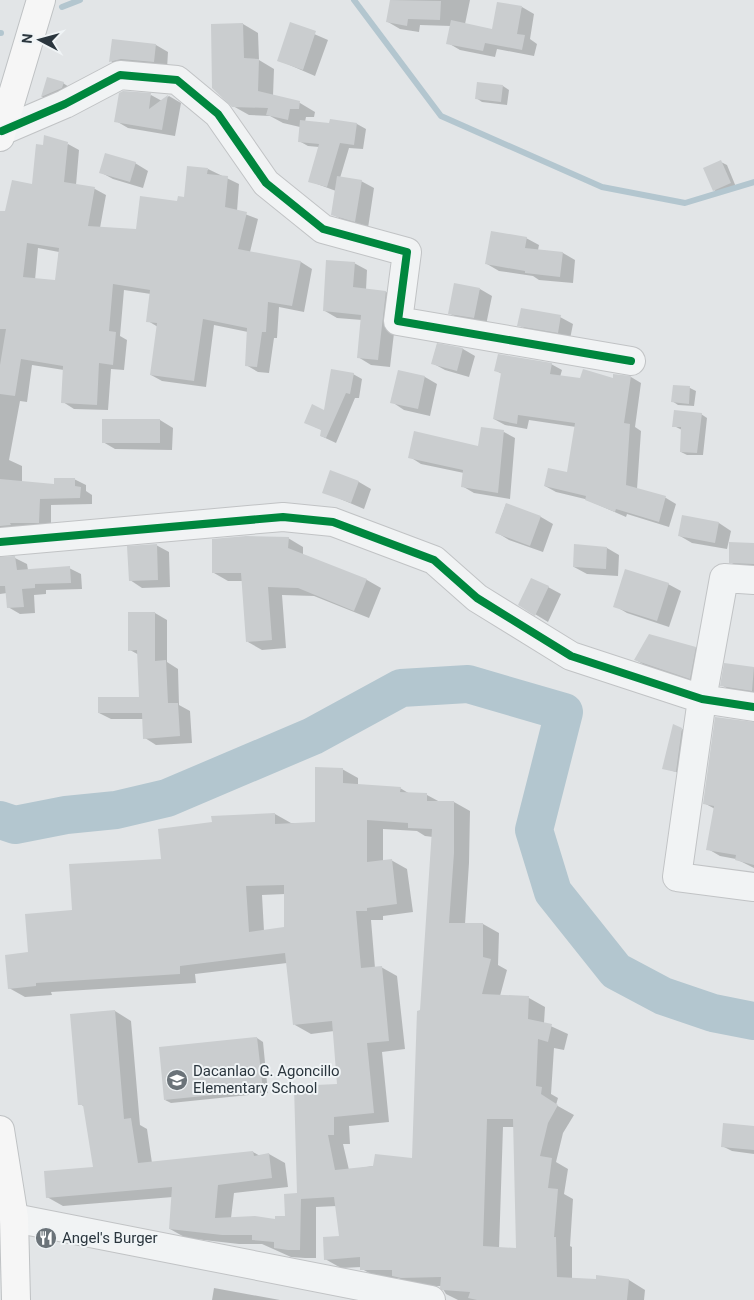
<svg xmlns="http://www.w3.org/2000/svg" width="754" height="1300" viewBox="0 0 754 1300" font-family="Roboto,sans-serif">
	<rect width="100%" height="100%" fill="#e2e5e7"/>
	<path fill="#0003" fill-rule="evenodd" d="M391,0H470L465,24L493,30L522,7L534,14L530,39L537,44L534,56L497,49L495,57L460,50L448,43L451,26L420,25L419,32L400,29L388,22Z
		M243,24L258,33L259,60L274,69L273,96L300,103L315,112L314,117H306L305,122L330,124L331,120L357,124L366,129L363,149L349,148L340,178L361,181L374,188L368,228L345,221L332,214L336,191L309,181L319,147L308,146L299,141L300,127L283,123L270,116L249,115L233,106Z
		M291,24L328,40L315,76L278,60Z
		M156,45L168,52L167,69H123L111,61Z
		M48,78L63,83L69,87L48,100L42,97Z
		M503,86L509,90L507,105L482,102L476,98Z
		M151,95L162,101L169,96L181,103L175,136L128,128L116,121Z
		M68,144L79,150L76,185L95,189L106,195L100,228L137,230L185,199L208,169L239,184L237,211L258,219L250,252L301,262L312,269L304,312L279,307L277,338H274L269,373L258,372L246,365L248,332L214,325L206,387L162,381L151,375L158,327L148,321L151,294L124,290L120,336L127,340L124,370L111,369L108,410L74,409L63,402L64,370L32,365L27,402L20,401L9,460L22,466V482L55,486L74,479L86,485V491L92,495V504L51,505V529L0,539V219L33,185ZM38,248L59,252L56,281L35,280Z
		M721,162L727,165L736,187L720,194L714,190Z
		M135,163L148,171L143,188L113,179L100,172Z
		M526,238L539,245L538,250L563,253L575,260L573,283L539,280L533,276L499,271L487,264Z
		M354,263L367,270L366,290L386,292L398,299L390,367L371,365L358,357L362,320L337,318L325,311Z
		M480,289L492,296L486,325L462,320L449,313Z
		M560,317L573,324L570,339L531,332L519,325Z
		M437,345L463,349L475,356L469,377L445,370L432,363Z
		M551,364L562,370L560,377L581,380L631,377L641,383L635,427L641,431L637,489L666,498L676,504L669,527L627,514L626,517L585,499L556,492L545,486L568,474L576,427L529,420L527,429L505,425L494,419L502,374L495,370Z
		M399,371L425,377L437,384L430,416L404,410L392,402Z
		M353,374L362,379L359,398H355L336,443L321,436L322,430L315,427Z
		M674,386L690,388L696,391L694,406L678,405L672,401Z
		M701,414L707,418L703,455H687L681,452L682,430L674,426Z
		M103,420H160L173,428L172,450L115,449L103,442Z
		M504,432L515,438L510,499L474,493L462,486L464,473L421,464L410,457L479,447Z
		M331,472L359,482L371,489L364,509L324,492Z
		M506,504L541,517L553,524L543,552L509,540L496,532Z
		M719,523L731,531L727,549L692,543L680,536Z
		M288,538L303,547V555L367,580L381,588L369,618L314,596L282,595L286,648L262,650L248,642L243,581H228L214,573Z
		M754,544V570L742,569L730,562Z
		M156,545L169,552L170,587L142,588L130,580Z
		M607,548L619,555L618,576L587,574L574,567Z
		M0,558H15L27,564L28,570L69,568L81,574L82,589L46,590V594L34,595L35,613L20,614L8,607L7,593L0,594Z
		M668,584L681,591L669,627L627,613L615,606Z
		M548,587L561,594L548,622L520,605Z
		M155,613L167,620V662L178,669L179,705L190,711L192,743L156,745L145,738L143,719H111L99,713L140,698L139,655L130,650Z
		M695,648L708,655L702,685L648,667L636,660Z
		M725,664L754,668V696L734,693L722,685Z
		M754,723V868L736,859L720,856L708,849L715,809L704,803Z
		M682,729L688,733L682,774L664,768Z
		M342,769L358,778V786L400,788L410,794L427,795L440,802H454L470,811L469,863L465,924H483L499,933L498,965L507,970L500,996L529,998L545,1007L544,1023L568,1034L564,1050L554,1048L551,1094L558,1098L556,1105L574,1115L563,1133L556,1162L568,1169L564,1194L573,1199L570,1246L572,1247V1279L629,1280L645,1290L644,1300H458L446,1294L441,1286L418,1287L398,1278H378L362,1269V1267L341,1268L325,1259L340,1237L337,1206L316,1207V1258H305L291,1257L262,1244H239L186,1238L170,1229L173,1197L63,1206L47,1197L94,1168L85,1107L80,1104L115,1011L131,1021L140,1125L147,1129L152,1163L253,1152L260,1156L269,1154L285,1163L288,1187L234,1193L231,1218L276,1220L287,1218L299,1195L339,1085L334,1031L311,1034L295,1025L287,963L195,974L196,983L51,992L52,995L25,997L9,988L29,954L73,912L163,860L275,814L291,823H316ZM383,829L417,831L425,836L433,837L414,1159L349,1170L343,1144H350L349,1126L389,1122L382,1052L405,1049L397,976L381,967L375,968L371,920H383V916L413,912L407,869L391,860L383,861ZM285,894V928L264,931L262,895ZM503,1127H515L517,1249H499Z
		M257,1038L263,1042L268,1093L171,1103L165,1100Z
		M754,1127V1154L732,1151L722,1146Z
		M214,1288L280,1300H212Z"/>
	<g fill="none" stroke-linecap="round" stroke-linejoin="round">
		<path stroke="#b3c6cf" stroke-width="6" d="M354,0L441,116L602,187L685,203L754,182
			M62,7L80,0
			M0,33H1"/>
		<path stroke="#b3c6cf" stroke-width="38" d="M0,820L15,825L66,815L116,810L167,798L313,736L401,688L468,684L564,712L534,830L553,892L616,971L663,996L713,1013L754,1021"/>
	</g>
	<path fill="#cacdcf" fill-rule="evenodd" d="M390,0L441,1L440,20L408,19L407,26L386,22Z
		M497,2L522,6L517,34L525,35L522,50L485,43L483,51L446,44L451,20L492,29Z
		M290,22L316,31L303,70L277,61Z
		M243,23L244,58L259,59L258,91L300,101L299,109H290L288,120L266,115L268,108L232,107L212,88L211,24Z
		M112,39L156,44L154,62L121,59L109,62Z
		M47,77L64,82L62,88L41,97Z
		M477,82L503,85L501,102L475,99Z
		M123,91L151,93L149,109L168,95L162,130L114,122L119,93Z
		M330,119L357,123L354,145L340,143L327,187L308,182L319,144L298,142L300,120L329,123Z
		M44,135L68,142L64,182L95,187L88,226L136,229L140,196L177,201L178,196L184,197L187,166L208,168L207,174L228,176L225,207L247,212L238,249L301,261L292,306L268,302L266,332H262L257,367L245,366L247,328L203,319L194,381L150,375L157,323L146,322L150,290L113,284L109,331L116,332L113,365L99,363L97,405L61,403L63,366L21,359L15,396L0,394V365L6,329H0V211H5L12,180L32,184L36,144L43,145ZM27,243L59,248L55,280L23,277Z
		M105,153L136,162L130,182L99,173Z
		M721,160L731,183L713,191L703,168Z
		M337,176L362,180L355,222L331,215Z
		M491,231L527,237L525,248L563,252L560,277L525,273V271L485,264Z
		M326,260L355,262L353,287L386,291L378,360L357,358L361,315L323,311Z
		M454,283L480,288L474,318L448,314Z
		M521,308L561,315L558,333L517,326Z
		M437,343L463,348L457,371L431,364Z
		M498,354L552,363L550,374L580,378L583,369L613,378V374L631,376L624,423L630,424L626,485L666,496L659,522L616,509L615,512L585,500L586,496L544,486L548,468L567,472L575,423L518,415L517,424L493,419L501,373L494,371Z
		M331,369L354,373L350,394L346,393L326,438L320,436L321,430L304,423L312,404L324,410Z
		M398,370L425,376L418,409L390,403Z
		M673,385L690,386L689,404L671,402Z
		M674,410L702,413L697,453L680,452L681,427H672Z
		M102,419H160V443H102Z
		M481,427L504,430L498,493L461,487L463,470L408,458L414,431L478,446Z
		M330,470L359,481L351,503L322,493Z
		M54,478H75V486L81,487L80,498L40,499L39,523H10L11,525L0,526V479L54,484Z
		M506,503L541,516L530,546L495,533Z
		M682,515L719,522L715,543L678,536Z
		M246,536L289,537L288,548L367,579L354,611L298,588L268,587L272,640L246,642L241,573H212V539Z
		M729,542L754,543V564L729,563Z
		M157,544L158,580L129,581L127,546Z
		M574,544L607,547L606,569L573,567Z
		M15,556L17,570L70,566L71,583L35,584V588L22,589L24,607L7,608L5,586H0V557Z
		M625,569L669,583L657,621L613,607Z
		M531,578L549,586L535,616L518,605Z
		M128,612H155V661L166,660L168,703H178L180,736L143,739L142,713H98V697H139L137,650L128,651Z
		M649,634L696,647L690,679L634,660Z
		M724,663L754,667L752,691L720,686Z
		M715,717L754,722V865L735,860L736,855L706,850L714,806L703,804Z
		M673,724L682,728L676,772L662,769Z
		M315,767L343,768V783L401,787L400,792L427,793V801H454V853L449,923H483V957L491,959L482,994L529,996L528,1019L552,1024L548,1042L538,1039L536,1086L542,1087L541,1094L558,1105L548,1123L540,1156L552,1158L548,1188L558,1189L554,1237H556L557,1277L596,1279V1275L629,1279L627,1300H477L468,1298L470,1292L442,1290L440,1288L441,1277L401,1278L392,1276V1270H360V1257L324,1260L323,1237L339,1236L334,1197L301,1199L300,1250H288L274,1248V1242L252,1240V1235H222L169,1229L172,1187L46,1198L44,1171L93,1167L83,1105H78L70,1014L115,1010L124,1119L131,1118L138,1163L253,1151L254,1156L269,1153L272,1178L218,1185L215,1218L255,1216L275,1219V1216H285L284,1194L297,1193L294,1086L337,1084L332,1021L293,1025L285,953L180,966V974L36,983V986L8,989L5,955L28,952L25,914L72,910L69,864L161,859L158,829L212,822L211,816L275,813V824L315,822ZM367,820L408,823V828L432,829L420,1010L417,1011L412,1158L375,1154L373,1166L335,1170L328,1135H334V1117L374,1113L367,1043L389,1041L382,966L361,968L356,911H367V908L397,904L392,859L367,862ZM284,885V927L249,932L246,886ZM487,1119H513L516,1248L483,1246Z
		M257,1037L263,1090L164,1100L159,1047Z
		M723,1123L754,1126V1150L721,1147Z"/>
	<g fill="none" stroke-linecap="round" stroke-linejoin="round">
		<g stroke="#c1c3c5" stroke-width="30">
			<path id="minor" d="M2,131L65,104L120,75L177,80L218,114L266,183L323,229L407,252L398,321L631,361
				M0,542L283,517L333,522L434,560L477,598L571,656L702,699L754,707
				M754,580L724,578L702,699L677,877L754,887
				M14,1218L431,1300"/>
		</g>
		<g stroke="#bfc2c4" stroke-width="30">
			<path id="major" d="M0,137L41,0
				M0,1130L14,1218L16,1300"/>
		</g>
		<use href="#minor" stroke="#f1f3f4" stroke-width="28"/>
		<use href="#major" stroke="#f6f6f6" stroke-width="28"/>
		<g stroke="#f0f4f6" stroke-width="11">
			<path id="cycleway" d="M2,131L65,104L120,75L177,80L218,114L266,183L323,229L407,252L398,321L631,361
				M0,542L283,517L333,522L434,560L477,598L571,656L702,699L754,707"/>
		</g>
		<use href="#cycleway" stroke="#00873e" stroke-width="8"/>
	</g>
	<defs>
		<g id="school-disc" transform="scale(1.125)"><circle r="9.5" fill="#6b7379" stroke="#f0f4f6"/><path d="M0-5L7-2L0 1L-7-2ZM-4 1L0 2.5L4 1V4Q0 6-4 4Z" fill="#fff"/></g>
		<g id="restaurant-disc" transform="scale(1.125)"><circle r="9.5" fill="#6b7379" stroke="#f0f4f6"/><path d="M-5-6h1v4h1v-4h1v4h1v-4h1v5L-1.5 .5V6h-2V.5L-5-1ZM5-6V6H3V1.5H1.5Q1.5-4 5-6Z" fill="#fff"/></g>
	</defs>
	<g fill-rule="evenodd">
		<use href="#school-disc" x="177" y="1080"/>
		<use href="#restaurant-disc" x="46" y="1238"/>
	</g>
	<g text-anchor="middle" stroke-width="4" stroke-linejoin="round" paint-order="stroke">
		<g font-size="15" fill="#2b363e" stroke="#f0f4f6" text-anchor="start">
			<text x="193" y="1076">Dacanlao G. Agoncillo<tspan x="193" dy="17">Elementary School</tspan></text>
			<text x="62" y="1243">Angel's Burger</text>
		</g>
	</g>
	<g transform="translate(40 40) rotate(276)" stroke="#f0f4f6" stroke-width="4" paint-order="stroke">
	<path d="M0-4L9 19L0 12L-9 19Z" fill="#2b363e"/>
	<text y="-8" font-size="14" font-weight="bold" text-anchor="middle" fill="#2b363e">N</text>
	</g>
</svg>
